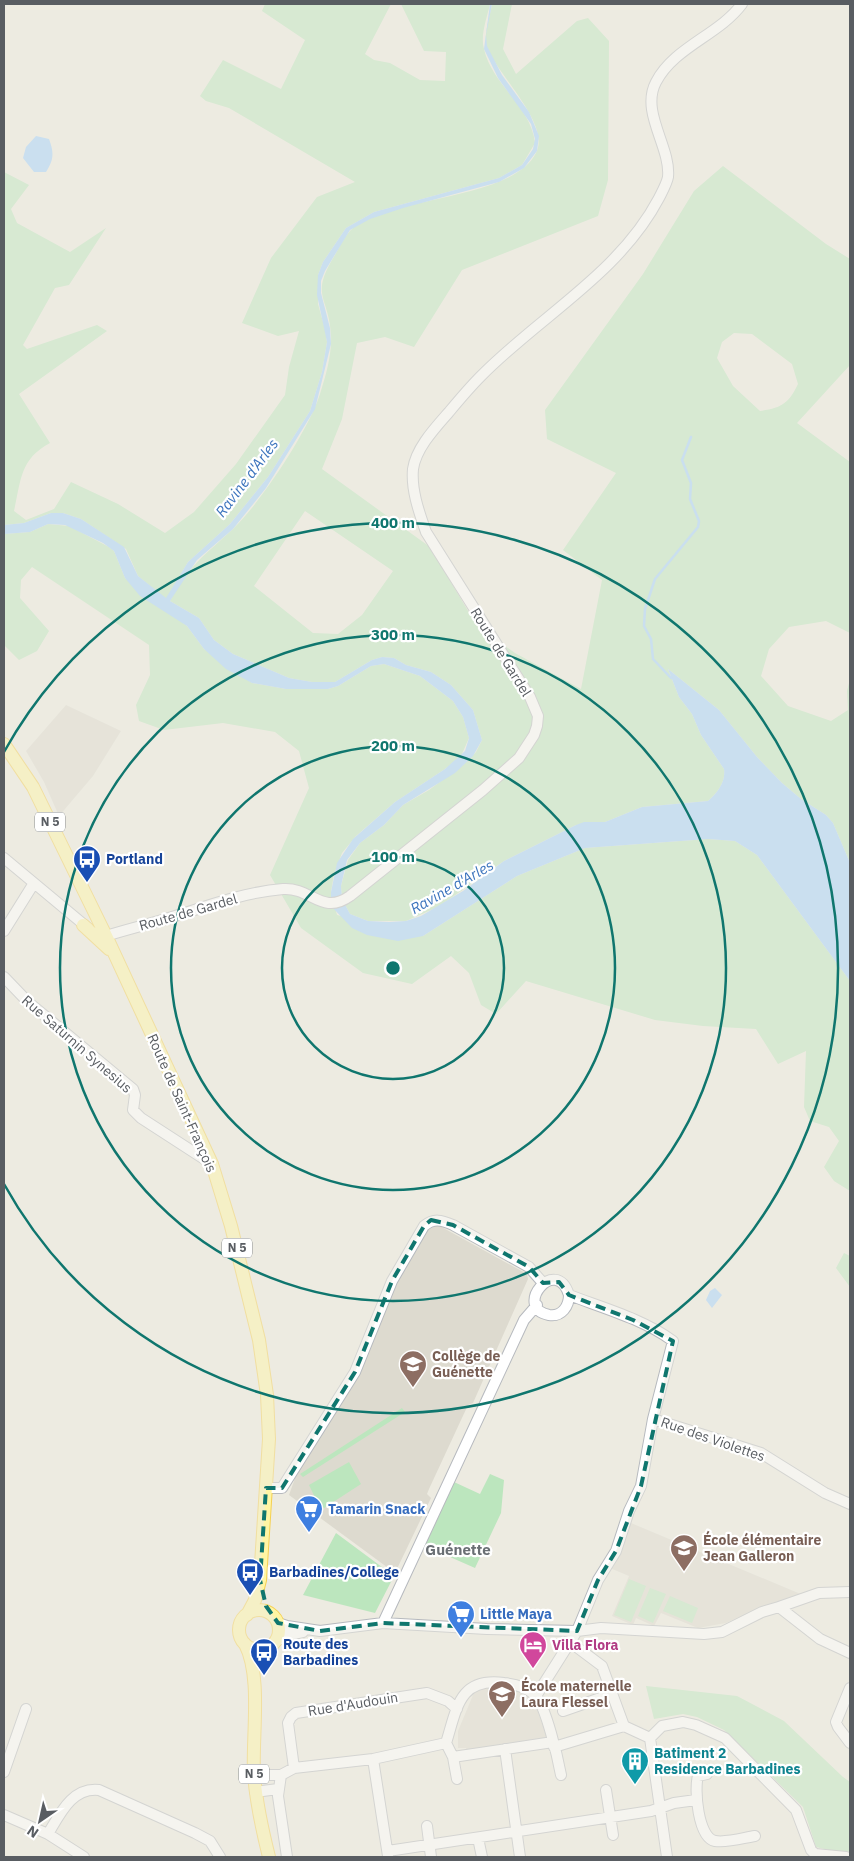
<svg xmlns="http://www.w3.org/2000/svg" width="854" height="1861" viewBox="0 0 854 1861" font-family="'IBM Plex Sans',sans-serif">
	<rect width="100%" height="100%" fill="#edebe1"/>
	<path fill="#dddacf" d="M66,705L121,731L93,776L59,816L44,782L26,751Z
		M438,1225L527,1274L528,1279L473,1403L468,1405L429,1489L427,1494L431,1498L395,1573L289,1495L298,1470L357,1373L390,1295L428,1230Z
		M631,1523L803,1595L764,1606L726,1623L698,1628L661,1613L654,1626L636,1618L633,1625L612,1616L629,1576L610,1568Z
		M510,1686L534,1701L548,1740L467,1753L466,1748H458V1731L473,1695L481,1687Z"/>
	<path fill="#bce6be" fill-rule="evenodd" d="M265,4H391L365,54L374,60L390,63L420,80L445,81L446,52L424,51L401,4H490C487,18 480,35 484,49C492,85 531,106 535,143L522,165L499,178L374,212L346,228L323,262L318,275V304L325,329L327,342L322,372L310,411L268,477L230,524L188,562L166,599L138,576L126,549L81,519L63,513H51L24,523L4,525V172L29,185L11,209L17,223L70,252L106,228L69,285L55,288L23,345L27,349L97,325L107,331L19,394L50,443C20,459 21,480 14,511L26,520L54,509L71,482L118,504L165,533L194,512L236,464L285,395L289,367L299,331L278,336L242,323L271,258L317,197L355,182L229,108L206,101L200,96L223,60L281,89L305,40L262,11Z
		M492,4H512L503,49L516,74L577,21L588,18L609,41L608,180L598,216L462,270L414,347L385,337L357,343L342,419L322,469L430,547L477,626L515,653L581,689L602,580L563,550L616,473L547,439L545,410L643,274L694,191L723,166L826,244L850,259V365L797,423L850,462V633L826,621L789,627L769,649L761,676L788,706L831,721L848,710L847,691L850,679V863L833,823L826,815L801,799L782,783L757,757L719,710L668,669L679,697L692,714L701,735L724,769C726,782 717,793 708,801L642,807L605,822L576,825L504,861L438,907L406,921H368L350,914L342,899L341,886L348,860L360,843L384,825L403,805L429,790L463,765L476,752L482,740L473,710L451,685L431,672L406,665L394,658L382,657L372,660L335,682H312L289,678L233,654L214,640L199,618L170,601C188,566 206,554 233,529C262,501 308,431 320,394C326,375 332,354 331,335C329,295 309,297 335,255C340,246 345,235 353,228C395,195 512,200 536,153C551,124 498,76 487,47C483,35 490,17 492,4ZM734,333L752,334L792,364L798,384C789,403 782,408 760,411L733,386L717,358L722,342ZM305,511L393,571L362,615L338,634L313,633L254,586Z
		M48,524L69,526L109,547L114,551L125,578L187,626L204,649L252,683L286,689H328L338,686L371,666L384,664L420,676L453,701L463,717L469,738L461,756L445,769L395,802L356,836L342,853L334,874L331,892L337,915L423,936L517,876L585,848L708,839L735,841L757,855L850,981V1191L834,1181L824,1167L839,1141L829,1127L810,1121L804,1107L806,1051L778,1064L756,1029L703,1026L655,1020L526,981L496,1014L481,1005L469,973L451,956L412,984L363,973L301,928L270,875L309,788L299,751L275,732L223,723L164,730L139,721L136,705L150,675L149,645L32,567L21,580L20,598L49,631L37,651L19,660L4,645V534L30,532Z
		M844,1253L850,1256V1287L836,1268Z
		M402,1408L405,1412L303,1477L300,1474Z
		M349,1462L361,1484L321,1510L309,1485Z
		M490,1474L504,1480L501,1513L475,1568L425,1546L454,1482L480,1494Z
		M336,1533L394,1576L375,1613L303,1595Z
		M629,1579L646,1586L631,1622L614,1615Z
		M650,1588L666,1594L653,1623L638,1616Z
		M670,1596L698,1608L692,1623L663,1611Z
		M646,1686L737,1696L784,1721L843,1777L850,1782V1855L816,1847L803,1807L724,1730L697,1717L683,1714L654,1719Z"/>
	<path fill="#9fd0ff" d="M490,4H492L486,35L487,46L502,75L529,112L539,136L537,151L524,168L499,182L403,208L370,219L350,230L325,271L321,281V293L330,328L331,344L315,409L266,488L233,529L197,560L170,601L199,618L214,640L233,654L289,678L312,682H335L372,660L382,657L394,658L406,665L431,672L451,685L473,710L482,740L473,756L455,773L403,805L384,825L360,843L347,860L341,886L342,899L350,914L368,921L389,922L406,921L421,916L463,891L504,861L576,825L584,822H605L642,807L708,801C717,793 726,782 724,769L701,735L692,714L679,697L668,669L719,710L757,757L782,783L801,799L826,815L833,823L850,863V981L757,855L735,841L708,839L585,848L517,876L423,936L398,941L367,935L352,928L331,906V892L337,863L353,839L395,802L445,769L465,751L469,738L463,717L453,701L420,676L384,664L371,666L338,686L328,689H286L252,683L226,669L204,649L187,626L140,596L125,578L114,551L103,543L65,525L48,524L30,532L4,534V525L24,523L51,513H63L81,519L124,547L138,576L166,598L188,562L230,524L268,477L310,411L322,372L327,342L317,295L318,275L323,262L346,228L374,212L499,178L522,165L533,149L535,139L531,124L498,78L484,49Z
		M36,136L49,139C54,152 54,160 46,172H34L23,158L26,147Z
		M715,1288L722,1295L712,1308L706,1300L710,1291Z"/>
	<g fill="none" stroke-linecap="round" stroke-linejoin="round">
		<path stroke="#9fd0ff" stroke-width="2.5" d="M671,678L653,659L651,639L644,626L645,609L655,579L698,527L699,521L690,499L691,483L682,460L691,437"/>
		<g stroke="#b6b9be" stroke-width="12">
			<path id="minor" d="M4,858L88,928
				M4,931L34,883
				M106,936C128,929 150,924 172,917C208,906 245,892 283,889C311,887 322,916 350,896L483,790L519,758L534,735L537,726L538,716L530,697L426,532C419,512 411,490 413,469C416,448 435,428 449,412C459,400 470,387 481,376C540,316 619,274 659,198C662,192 667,183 668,177C671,147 640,112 656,82C674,47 719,35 742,4
				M4,977L27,1001L133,1089L135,1095L133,1110L141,1118L212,1164
				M653,1419L761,1453L825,1493L850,1504
				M266,1488H282L355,1372L392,1281L424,1226C434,1218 441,1220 453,1225L529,1267L543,1283
				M779,1607L819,1593L850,1592
				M278,1623L287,1626L320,1631L383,1623L487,1629L577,1631L601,1628L704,1634L722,1632L762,1612L779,1607L820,1639L850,1653
				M383,1623L524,1320L537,1305
				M276,1641L288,1635L303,1632
				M570,1642L602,1666L624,1726
				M850,1688L836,1722L838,1727L850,1743
				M536,1696L577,1631L598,1580L616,1551L629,1511L641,1486L653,1419L673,1341C643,1319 603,1308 569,1295C556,1254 512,1308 549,1315C562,1317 569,1306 569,1295
				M563,1711L612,1694
				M650,1738L662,1726L683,1722L696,1725L725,1738L796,1810L811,1850L815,1854
				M446,1743C457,1708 459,1677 504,1683C515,1684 526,1687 535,1695C546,1706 558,1759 561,1775
				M446,1743L453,1757L457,1779
				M554,1747L624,1726L650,1738L667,1857
				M505,1749L520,1857
				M453,1757L553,1742
				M373,1759L388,1856
				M294,1768L288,1723L291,1717L296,1713L427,1693L448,1701L457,1709
				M4,1772L26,1709
				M707,1774L698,1776C694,1789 698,1838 715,1841C727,1843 743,1838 755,1836
				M254,1775H281L294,1768L373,1759L446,1743
				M281,1775L278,1796L287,1857
				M606,1790L613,1835
				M255,1792L278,1789
				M4,1815L48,1834L84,1857
				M427,1826L431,1857
				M48,1834C60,1814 72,1787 99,1790L195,1833L210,1841L220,1857
				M478,1838L482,1857
				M388,1851L651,1811L674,1803L696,1800
				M815,1854L846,1857"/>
		</g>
		<g stroke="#f5d052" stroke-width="14">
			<path id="major" d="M4,744L33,787L108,940L212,1164L231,1226L259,1340L267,1395L269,1439L260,1580L255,1600L247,1615
				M83,925L109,949
				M239 1630a20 20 0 1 1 40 0a20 20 0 1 1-40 0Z
				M245,1644C262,1676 252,1736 254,1774C256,1802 262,1829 269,1857"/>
		</g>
		<use href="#minor" stroke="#fff" stroke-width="10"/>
		<use href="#major" stroke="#fff5a4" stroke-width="12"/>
	</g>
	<path d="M0 0H854V1861H0ZM431,1220L453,1225L529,1267L543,1283L559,1282L569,1295L633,1320L673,1341L641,1486L616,1551L598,1580L577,1631L383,1623L320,1631L278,1623L266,1606L260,1580L266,1488H282L355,1372L392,1281L424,1226Z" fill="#edebe1" fill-opacity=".55" fill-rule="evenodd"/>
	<path fill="none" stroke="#0f766e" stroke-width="4" stroke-dasharray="10 6" stroke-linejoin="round" d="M431,1220L453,1225L529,1267L543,1283L559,1282L569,1295L633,1320L673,1341L641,1486L616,1551L598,1580L577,1631L383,1623L320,1631L278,1623L266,1606L260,1580L266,1488H282L355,1372L392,1281L424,1226Z"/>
	<g fill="none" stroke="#0f766e" stroke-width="2.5">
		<circle cx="393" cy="968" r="111"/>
		<circle cx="393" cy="968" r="222"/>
		<circle cx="393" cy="968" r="333"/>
		<path d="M4 752A445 445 0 1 1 4 1184"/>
	</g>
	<defs>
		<g id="bus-pin" transform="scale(1.4375)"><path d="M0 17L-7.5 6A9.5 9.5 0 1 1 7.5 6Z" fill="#1a4fb4" stroke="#fff"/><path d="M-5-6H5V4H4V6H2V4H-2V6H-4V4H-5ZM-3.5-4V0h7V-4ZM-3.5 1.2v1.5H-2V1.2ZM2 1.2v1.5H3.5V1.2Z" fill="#fff"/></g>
		<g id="school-pin" transform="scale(1.4375)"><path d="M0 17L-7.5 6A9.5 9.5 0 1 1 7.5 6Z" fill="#8d6e63" stroke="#fff"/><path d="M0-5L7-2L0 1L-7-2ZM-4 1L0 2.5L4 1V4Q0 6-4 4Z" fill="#fff"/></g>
		<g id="supermarket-pin" transform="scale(1.4375)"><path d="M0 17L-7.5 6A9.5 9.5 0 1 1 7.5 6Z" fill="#3f7fe0" stroke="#fff"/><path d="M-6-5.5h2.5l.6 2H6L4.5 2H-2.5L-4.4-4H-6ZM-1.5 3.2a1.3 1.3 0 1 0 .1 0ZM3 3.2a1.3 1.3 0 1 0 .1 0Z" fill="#fff"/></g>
		<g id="hotel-pin" transform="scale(1.4375)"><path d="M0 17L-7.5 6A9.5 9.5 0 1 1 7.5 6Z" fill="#d1479c" stroke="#fff"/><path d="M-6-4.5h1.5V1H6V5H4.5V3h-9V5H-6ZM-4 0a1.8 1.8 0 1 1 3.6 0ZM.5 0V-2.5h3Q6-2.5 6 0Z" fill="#fff"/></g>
		<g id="building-pin" transform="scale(1.4375)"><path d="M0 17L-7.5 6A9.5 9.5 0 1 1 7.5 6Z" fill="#0f9aa8" stroke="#fff"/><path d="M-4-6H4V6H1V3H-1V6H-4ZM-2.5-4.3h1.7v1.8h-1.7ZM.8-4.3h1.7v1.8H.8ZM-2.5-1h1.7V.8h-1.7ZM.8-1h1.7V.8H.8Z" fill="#fff"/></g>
	</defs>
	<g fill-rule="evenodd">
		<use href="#bus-pin" x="87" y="859"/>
		<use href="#school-pin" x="413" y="1364"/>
		<use href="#supermarket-pin" x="309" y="1509"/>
		<use href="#school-pin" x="684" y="1548"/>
		<use href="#bus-pin" x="250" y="1572"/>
		<use href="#supermarket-pin" x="461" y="1614"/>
		<use href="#hotel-pin" x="533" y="1645"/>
		<use href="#bus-pin" x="264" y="1652"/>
		<use href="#school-pin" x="502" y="1694"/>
		<use href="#building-pin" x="635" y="1761"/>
	</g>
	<g text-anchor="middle" stroke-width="4.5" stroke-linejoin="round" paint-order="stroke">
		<g fill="#fff" stroke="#8b8e91" stroke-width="1">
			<rect x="35" y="812.5" width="30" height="19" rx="4"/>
			<rect x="222" y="1238.5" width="30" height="19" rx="4"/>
			<rect x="239" y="1764.5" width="30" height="19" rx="4"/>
		</g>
		<g font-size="12" font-weight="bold" fill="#595d62">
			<text x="50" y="826">N 5</text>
			<text x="237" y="1252">N 5</text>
			<text x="254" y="1778">N 5</text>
		</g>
		<g font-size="14" fill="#595d62" stroke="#fff">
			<text transform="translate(501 652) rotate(58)" y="5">Route de Gardel</text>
			<text transform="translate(188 912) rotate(-16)" y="5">Route de Gardel</text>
			<text transform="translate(77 1044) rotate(41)" y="5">Rue Saturnin Synesius</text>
			<text transform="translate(182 1103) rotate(66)" y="5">Route de Saint-François</text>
			<text transform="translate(713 1439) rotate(19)" y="5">Rue des Violettes</text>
			<text transform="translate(353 1704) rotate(-9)" y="5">Rue d'Audouin</text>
		</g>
		<g font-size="14" font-weight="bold" fill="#164399" stroke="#fff" text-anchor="start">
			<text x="106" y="864">Portland</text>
			<text x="269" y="1577">Barbadines/College</text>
			<text x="283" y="1649">Route des<tspan x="283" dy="16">Barbadines</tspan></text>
		</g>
		<g font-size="14" font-weight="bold" fill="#785e54" stroke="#fff" text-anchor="start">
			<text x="432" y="1361">Collège de<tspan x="432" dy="16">Guénette</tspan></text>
			<text x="703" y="1545">École élémentaire<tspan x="703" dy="16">Jean Galleron</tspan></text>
			<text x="521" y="1691">École maternelle<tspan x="521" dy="16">Laura Flessel</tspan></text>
		</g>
		<g font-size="14" font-weight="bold" fill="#366cbe" stroke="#fff" text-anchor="start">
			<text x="328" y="1514">Tamarin Snack</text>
			<text x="480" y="1619">Little Maya</text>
		</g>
		<g font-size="14" font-weight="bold" fill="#b23c85" stroke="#fff" text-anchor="start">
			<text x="552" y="1650">Villa Flora</text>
		</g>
		<g font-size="14" font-weight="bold" fill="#0d838f" stroke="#fff" text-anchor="start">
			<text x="654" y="1758">Batiment 2<tspan x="654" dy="16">Residence Barbadines</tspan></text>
		</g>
		<g font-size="15" font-style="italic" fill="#3c74bd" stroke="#fff">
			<text transform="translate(247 478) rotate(-53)" y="5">Ravine d'Arles</text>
			<text transform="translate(452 887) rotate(-30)" y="5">Ravine d'Arles</text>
		</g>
		<g font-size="15" font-weight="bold" fill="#6a6f74" stroke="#fff">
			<text x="458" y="1555">Guénette</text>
		</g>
	</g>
	<circle cx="393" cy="968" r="8" fill="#0f766e" stroke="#fff" stroke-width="2.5"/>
	<g font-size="15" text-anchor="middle" font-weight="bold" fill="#0f766e" stroke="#fff" stroke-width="4.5" stroke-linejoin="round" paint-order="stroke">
		<text x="393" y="528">400 m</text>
		<text x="393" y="640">300 m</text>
		<text x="393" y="751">200 m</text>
		<text x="393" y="862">100 m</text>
	</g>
	<rect width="854" height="1861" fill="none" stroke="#595d62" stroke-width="10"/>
	<g transform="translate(40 1821) rotate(214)" stroke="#ffffff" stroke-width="4" paint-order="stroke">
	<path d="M0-4L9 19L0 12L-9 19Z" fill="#595d62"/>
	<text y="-8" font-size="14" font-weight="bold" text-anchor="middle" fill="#595d62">N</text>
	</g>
</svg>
